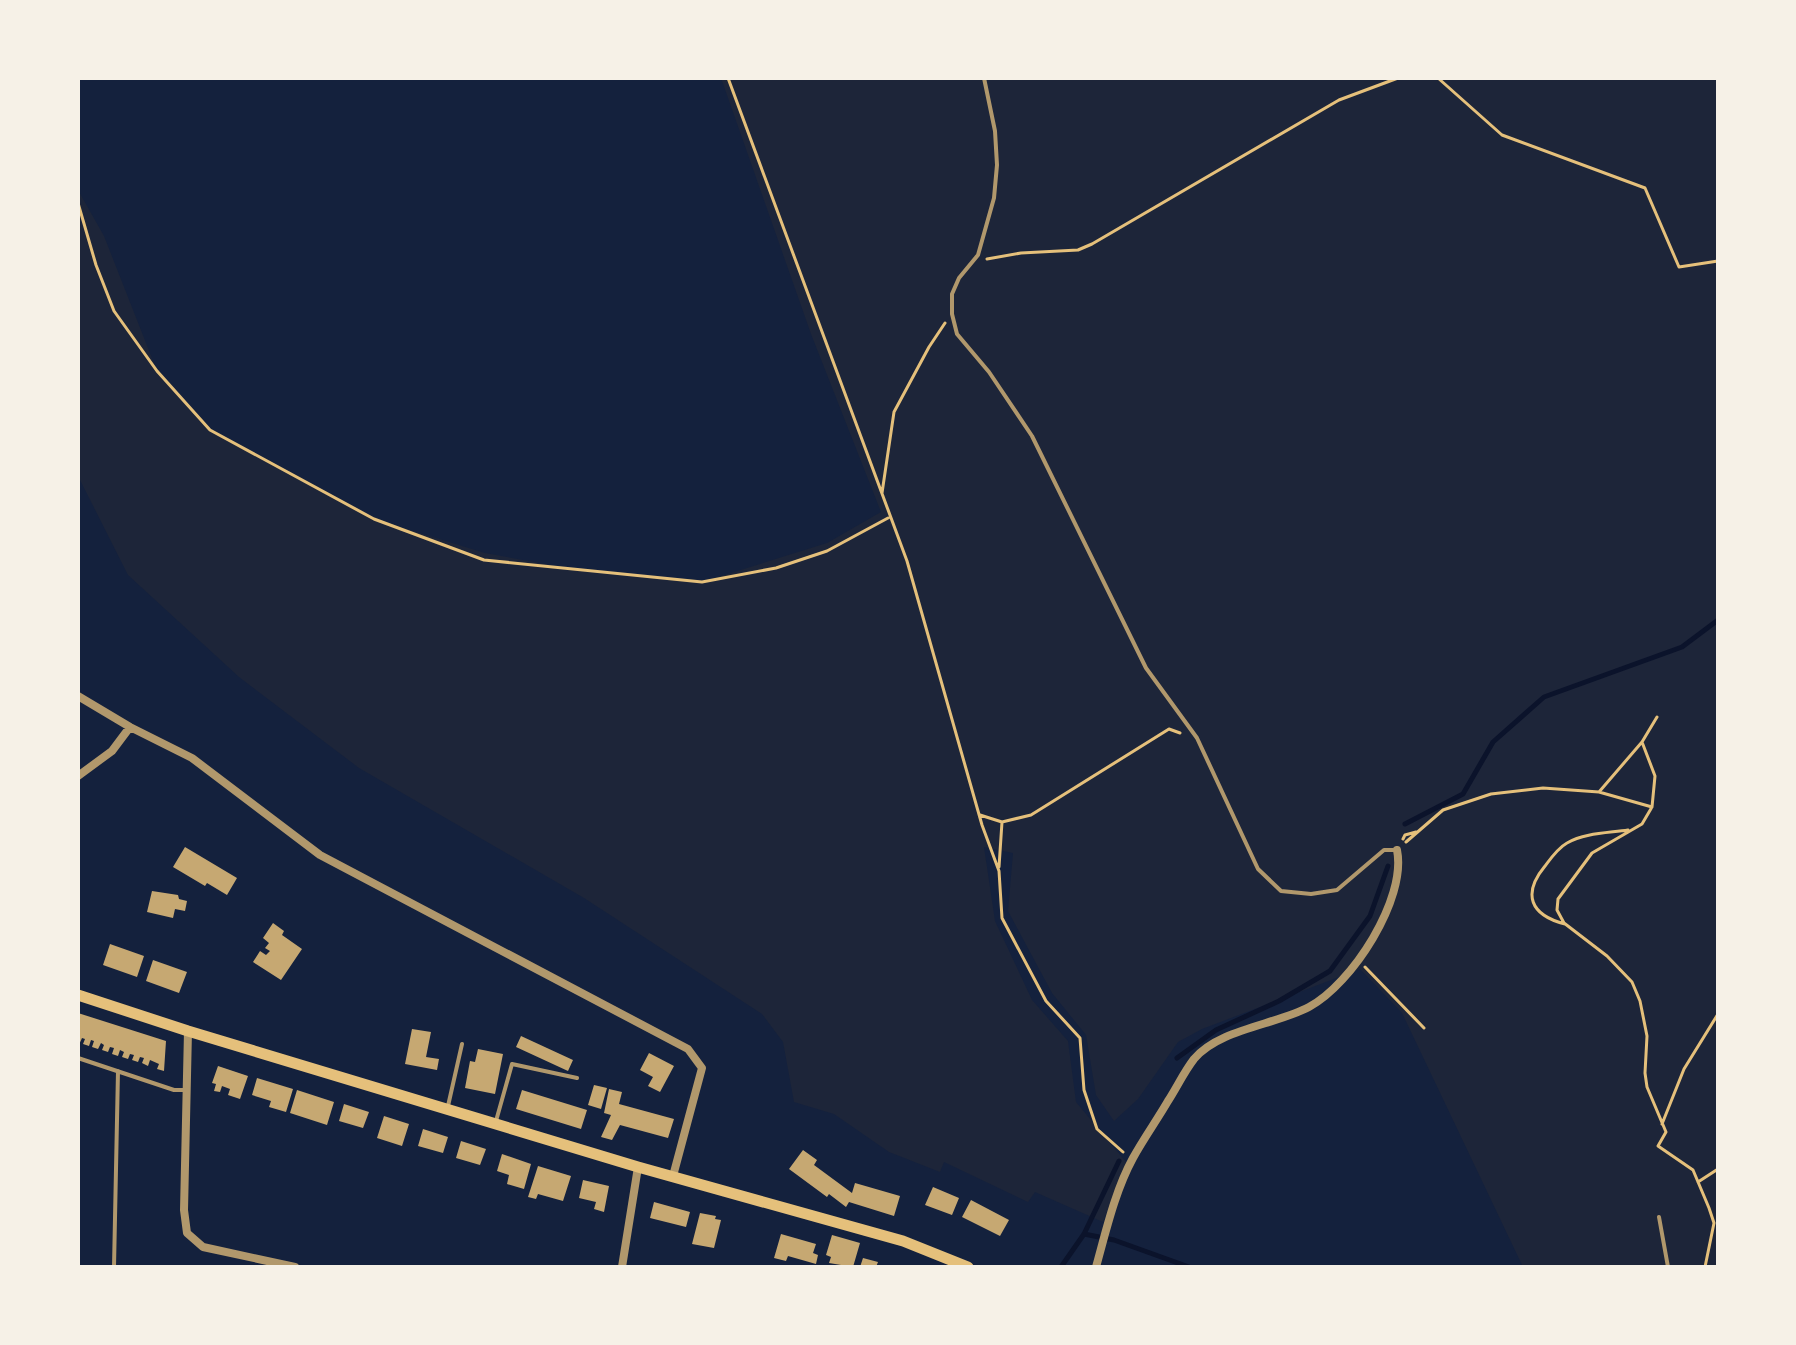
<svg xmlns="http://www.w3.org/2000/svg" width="1796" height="1345" viewBox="0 0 1796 1345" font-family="'Titillium Web',sans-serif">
	<rect width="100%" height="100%" fill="#14213d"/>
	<path fill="#1d2539" d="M721,78H1718V1267H1523L1402,1013L1360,969L1202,1029L1178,1042L1138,1099L1114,1121L1096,1095L1086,1035L1052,993L1008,911L1013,853L984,847L995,921L1032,1000L1068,1041L1076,1102L1126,1162L1103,1222L1035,1192L1028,1202L944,1162L940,1172L889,1152L834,1114L794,1102L783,1042L762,1014L584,898L359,768L239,677L128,575L78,476V190L104,236L157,371L210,430L374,519L485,553L594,573L702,582L827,543L881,512L811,334Z"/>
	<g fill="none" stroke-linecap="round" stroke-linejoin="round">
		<path stroke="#0b132b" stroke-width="5" d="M1405,824L1463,794L1493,742L1544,697L1682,647L1718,620
			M1177,1058L1216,1030L1279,1001L1330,971L1370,916L1388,866
			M1084,1234L1114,1240L1189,1267
			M1061,1267L1084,1234L1119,1161"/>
	</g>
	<path fill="#c6a872" d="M185,847L237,878L227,895L207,883L205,886L173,867Z
		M152,891L178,895L179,899L187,901L185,911L175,909L173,918L147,912Z
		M273,923L284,931L282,935L302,949L281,980L253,962L260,951L266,955L270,951L265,948L269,943L263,938Z
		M110,944L144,956L137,977L103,965Z
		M153,960L187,972L179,993L146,981Z
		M78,1013L166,1041L164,1071L157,1069L159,1064L150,1060L148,1066L142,1063L144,1058L140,1057L138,1062L132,1060L134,1055L130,1054L128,1059L122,1057L124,1052L120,1050L118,1056L112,1054L114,1048L110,1047L108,1052L102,1050L104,1045L101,1043L98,1049L92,1047L94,1041L91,1040L89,1046L83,1044L85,1039L82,1038L78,1047Z
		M412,1029L431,1032L426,1057L439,1059L437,1070L405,1064Z
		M521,1036L573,1060L568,1071L516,1047Z
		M478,1049L503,1054L495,1094L465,1088L470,1061L475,1062Z
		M649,1053L674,1066L660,1092L648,1086L653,1077L640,1070Z
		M218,1066L248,1076L240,1099L228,1095L230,1089L222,1086L220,1092L214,1091L216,1084L212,1083Z
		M257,1078L293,1089L286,1112L269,1107L271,1101L252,1095Z
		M594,1085L607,1088L601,1109L588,1105Z
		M609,1089L622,1092L619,1104L674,1119L668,1138L620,1125L612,1140L601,1137L611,1115L604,1113Z
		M297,1090L334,1102L327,1125L290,1113Z
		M522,1090L587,1110L581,1129L516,1109Z
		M344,1104L369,1112L363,1128L339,1121Z
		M384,1116L409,1124L402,1146L377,1138Z
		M423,1129L448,1137L443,1153L418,1146Z
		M461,1141L486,1149L480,1165L456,1158Z
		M803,1150L817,1160L814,1165L852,1193L855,1183L900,1196L894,1216L849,1202L846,1207L829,1194L827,1197L789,1169Z
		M502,1154L531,1164L524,1189L507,1184L509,1175L497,1171Z
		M538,1166L571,1176L563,1201L538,1194L536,1199L528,1197Z
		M583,1180L609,1186L604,1212L594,1209L596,1202L579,1198Z
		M933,1187L959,1198L952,1215L925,1205Z
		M971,1200L1009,1220L1000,1236L962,1217Z
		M654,1202L690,1212L686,1227L650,1218Z
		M700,1213L716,1216L715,1219L721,1220L714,1248L692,1244Z
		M781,1234L816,1244L813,1253L818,1255L816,1264L788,1256L786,1261L774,1258Z
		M832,1235L860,1243L853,1267L829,1263L831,1257L826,1255Z
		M863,1258L878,1262L876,1267H860Z"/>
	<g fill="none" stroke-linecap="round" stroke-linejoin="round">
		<path stroke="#e5c07b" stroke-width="3" d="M728,78L907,561L982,825L999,871L1002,918L1046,1001L1080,1038L1084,1090L1097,1129L1123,1152
			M1438,78L1502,135L1645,188L1679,267L1718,261
			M78,203L96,265L114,311L157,371L210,430L374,519L484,560L702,582L776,568L827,551L888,518
			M987,259L1021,253L1078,250L1092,244L1339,100L1398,78
			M882,493L894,412L929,347L945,323
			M1642,742L1655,776L1652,807
			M1599,792L1642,742L1657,717
			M980,815L1002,822
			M1403,839L1405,835L1416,832
			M1406,842L1443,810L1491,794L1543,788L1599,792L1652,807L1642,824L1592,853L1558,899L1557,910L1564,923L1607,956L1632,982L1640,1001L1647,1036L1645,1073L1647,1087L1666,1132L1658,1146L1693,1170L1709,1208L1714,1223L1705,1267
			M999,867L1002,822L1031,815L1169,729L1180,733
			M1565,924C1530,915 1522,894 1545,866C1551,858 1558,848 1567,843C1584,833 1608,833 1628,830
			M1365,967L1424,1028
			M1662,1124L1684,1069L1718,1014
			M1698,1182L1718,1169"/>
		<path stroke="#b1986c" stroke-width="4" d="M984,78L995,131L997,165L994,198L978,255L959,278L952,294V314L957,334L989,372L1032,436L1146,668L1197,738L1258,869L1281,891L1311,894L1337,890L1384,850H1397
			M78,1058L174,1090H186
			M448,1106L462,1044
			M496,1121L512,1064L577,1078
			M1659,1217L1668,1267
			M114,1267L118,1071"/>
		<path stroke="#b1986c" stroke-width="8" d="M78,696L130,727L192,758L320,855L688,1049L702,1068L673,1176
			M78,776L112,751L130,727
			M188,1031L184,1210L187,1233L203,1247L295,1267
			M622,1267L638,1167
			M1096,1267C1106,1231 1115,1191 1133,1158C1144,1138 1157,1120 1168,1101C1177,1087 1184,1072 1194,1059C1219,1029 1275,1025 1309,1007C1352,984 1407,899 1397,850"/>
		<path stroke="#e5c07b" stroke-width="11" d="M78,995L188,1031L638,1167L903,1241L968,1267"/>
	</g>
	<rect width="1796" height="1345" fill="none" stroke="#f6f1e7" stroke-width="160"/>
</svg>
